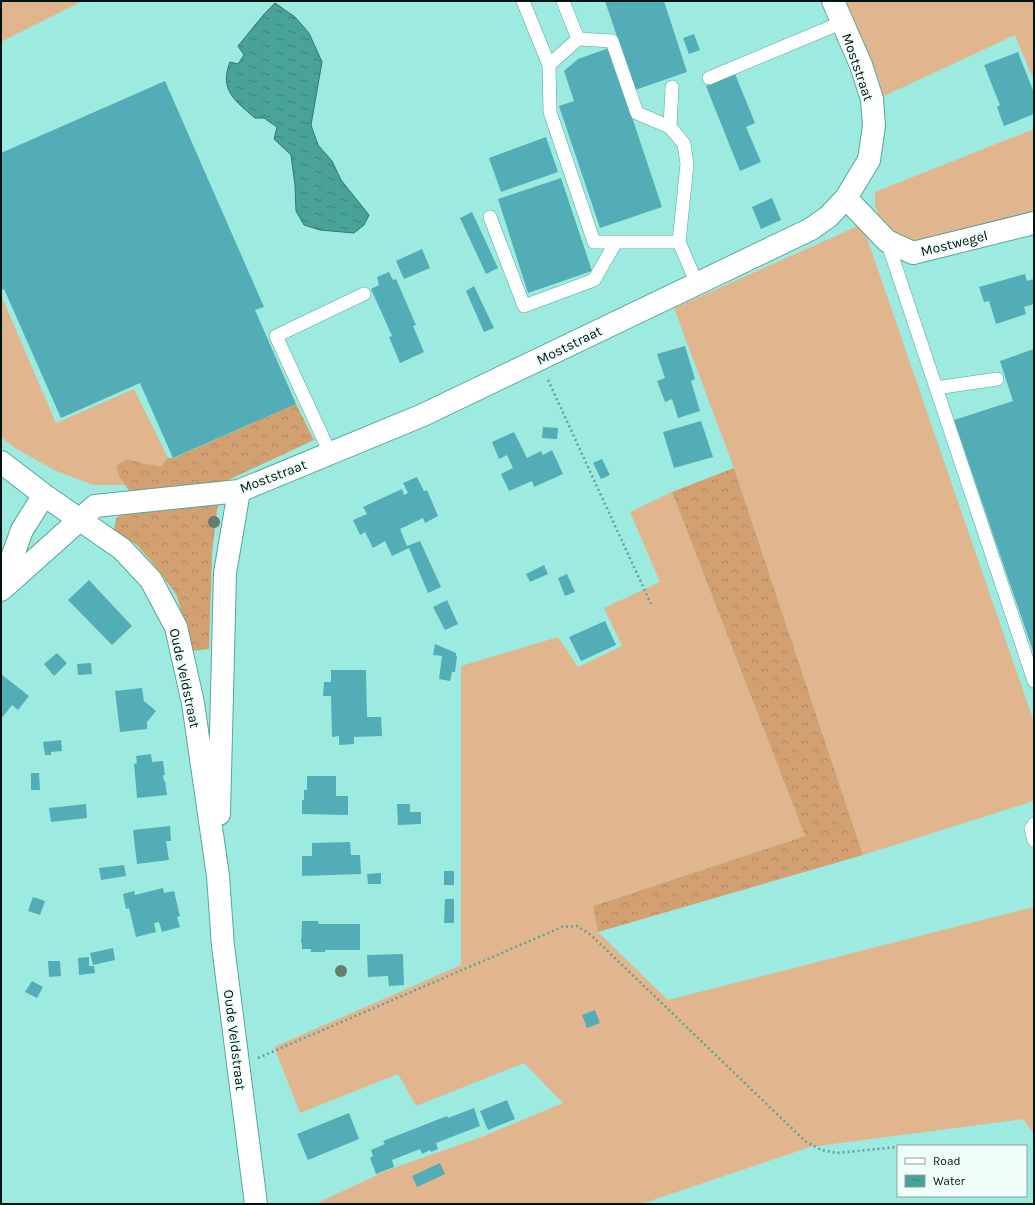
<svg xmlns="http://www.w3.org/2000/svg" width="1035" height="1205" viewBox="0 0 1035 1205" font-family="Karla,sans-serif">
	<defs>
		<pattern id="forest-crowns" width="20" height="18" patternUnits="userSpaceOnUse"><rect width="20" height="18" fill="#d3a171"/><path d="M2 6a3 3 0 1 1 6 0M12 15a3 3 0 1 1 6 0" fill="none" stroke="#b38a61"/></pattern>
		<pattern id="water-ripples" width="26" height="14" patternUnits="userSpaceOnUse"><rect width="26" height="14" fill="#49a297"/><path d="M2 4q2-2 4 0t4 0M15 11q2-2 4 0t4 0" fill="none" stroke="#3a837a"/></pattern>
	</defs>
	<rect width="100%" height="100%" fill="#9deae0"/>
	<path fill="#e1b68e" d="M1,1H80L81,2L1,42Z
		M845,1H1034V81L1015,35L882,97L879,79Z
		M1034,129V213L920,244L899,237L882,224L875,206V192Z
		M858,226L867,238L1034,722V801L863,855L734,468L674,308Z
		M1,295L56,423L134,389L168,458L161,466L146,464L127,459L120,478L125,485H93L54,470L15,448L1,437Z
		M672,492L805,836L593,906L598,932L668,1000L1034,907V1134L1023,1119L810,1147L641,1204H315L388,1170L484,1136L563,1103L524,1063L416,1106L398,1074L300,1113L274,1047L461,965V666L558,637L578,667L622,646L604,608L660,582L630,512Z"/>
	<path fill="url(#forest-crowns)" d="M296,404L314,440L228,480L217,510L212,554L209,649L192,651L177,596L160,572L137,545L114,531L116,518L125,513L143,510L120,478L116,466L127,459L146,464L161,466L168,458H174Z
		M734,468L863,855L598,932L593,906L805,836L672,492Z"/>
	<path fill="url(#water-ripples)" stroke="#33776e" d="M275,3L295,17L309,33L322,62L311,125L318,145L332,161L341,180L369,215L364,225L354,233L320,230L304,225L296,211L295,185L291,155L274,139L277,127L264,118H255C235,101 219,90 230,62L238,64L244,55L238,46C250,32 261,16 275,3Z"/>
	<path fill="#52adb7" d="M605,1H664L687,72L635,90Z
		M694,34L700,50L689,54L683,38Z
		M609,48L662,207L600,228L559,106L574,101L564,71L578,59Z
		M1018,52L1034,93V114L1004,126L997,107L1000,105L984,65Z
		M735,74L755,123L746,127L761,162L740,171L706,86Z
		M165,81L264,307L255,310L296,404L173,458L140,383L61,418L4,289L1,290V153Z
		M546,137L558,172L501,192L489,158Z
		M561,178L592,271L528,293L498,199Z
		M772,198L781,220L761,229L752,207Z
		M472,212L498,268L486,274L460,218Z
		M422,249L430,268L404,279L396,261Z
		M389,272L393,280L396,279L416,325L413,326L424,352L400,363L389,337L392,336L371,289L379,285L377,277Z
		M1025,274L1027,281L1034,279V304L1024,307L1026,314L996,324L989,301L984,302L979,287Z
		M474,286L494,328L484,332L466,291Z
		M685,346L695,379L691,381L700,411L678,418L672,399L665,402L657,381L665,378L657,354Z
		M1034,349V654L954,420L1013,401L1000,361Z
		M701,421L713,457L674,468L663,432Z
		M543,427L558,428L557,439L542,438Z
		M514,432L527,458L541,451L543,455L552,450L563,474L534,487L532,481L509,491L501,474L513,468L507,455L499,459L492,442Z
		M602,459L610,475L601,479L593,463Z
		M417,477L424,491L427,490L438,516L425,523L423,518L400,529L407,546L420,541L441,587L428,593L409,548L392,556L385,541L373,548L365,532L360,535L353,520L367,514L363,507L402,489L404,495L408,493L403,483Z
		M544,565L548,574L530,582L526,574Z
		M567,574L575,592L565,596L558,578Z
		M89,580L132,626L112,645L68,600Z
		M447,600L458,624L445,630L433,607Z
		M605,621L616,645L581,661L569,637Z
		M435,644L456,653V656H457L455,672H452L450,681L439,679L442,656L433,655Z
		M57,653L67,663L54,676L44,664Z
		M91,663L92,674L78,675L77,664Z
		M331,670H366L367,717H381L382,736L354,737V744L339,745V736L332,737L331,696H323L324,682H331Z
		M1,674L29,696L18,710L12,705L1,719Z
		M142,688L144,701L156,711L147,722V729L120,732L115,691Z
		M61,740L62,751L51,752V755H45L43,742Z
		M151,754L152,762L163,761L165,775H163L164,781H165L167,795L137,798L134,764L137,763L136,756Z
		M31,773H39L40,790H31Z
		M307,776H336V796H348V815L302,814V800H304V790H307Z
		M86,804L87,818L51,822L49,808Z
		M397,804H410V812H421V824L398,825Z
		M170,826L171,841H166L169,860L137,864L133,830Z
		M350,842L351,855H360L361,874L302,876V856H312V843Z
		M124,865L126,876L101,880L99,868Z
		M444,871H454V885H444Z
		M381,873V884H368L367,874Z
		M163,888L164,893L174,891L180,916L177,917L180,927L162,932L159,922L154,923L156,932L136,937L129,908L126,909L123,894L134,891L135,895Z
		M33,897L45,901L40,915L28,911Z
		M445,899H454V923H444Z
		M302,921H318L319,924H360V950H325V952H311V949H302V943H301Z
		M113,948L115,960L93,965L90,953Z
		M403,954L404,985L389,986L388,976L368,977L367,955Z
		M89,957V966H94L95,973L79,975L78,958Z
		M48,961H60L61,976L49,977Z
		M32,981L43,987L37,998L25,992Z
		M595,1010L600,1023L587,1028L582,1015Z
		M507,1100L515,1119L488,1130L480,1111Z
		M474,1108L480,1126L436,1143L438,1149L431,1152L430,1150L422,1154L420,1149L392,1160L394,1167L376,1174L370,1158L373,1156L371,1150L385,1144L383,1141L447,1116L448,1118Z
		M349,1113L359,1139L308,1160L297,1134Z
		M440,1163L445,1174L417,1187L412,1176Z"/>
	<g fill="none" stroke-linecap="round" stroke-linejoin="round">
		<g stroke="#59a59b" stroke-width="14">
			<path id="service" d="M523,1L549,65L550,112L594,242H679
				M578,39L612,41L637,113L670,127
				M549,65L578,39L563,1
				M709,78L843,22
				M672,87L670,127L684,144L687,164L679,242L697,284
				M490,217L524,306L594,280L616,242
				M887,241L1034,681
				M936,388L997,379
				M330,453L276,336L364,294
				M1034,824L1031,829L1034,840"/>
		</g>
		<g stroke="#59a59b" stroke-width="24">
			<path id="minor" d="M846,198L887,241L913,253L1034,223
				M1,462L44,495L122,549L151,580L176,627L193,703L218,876L223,946L256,1204
				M1,588L22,530L44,495
				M1,590L95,506L239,491L423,415L811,229L828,217L846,198L869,160L874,126L872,99L861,65L833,1
				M219,814L225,573L239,491"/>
		</g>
		<path stroke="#669f97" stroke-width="2.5" stroke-dasharray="2 3" stroke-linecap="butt" d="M548,380L651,604
			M258,1058L562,927L577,926L591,935L805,1141L821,1150L837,1153L898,1147"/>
		<use href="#service" stroke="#fff" stroke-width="13"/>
		<use href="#minor" stroke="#fff" stroke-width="22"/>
	</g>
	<g fill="#667d6c">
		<circle cx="214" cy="522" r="6"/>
		<circle cx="341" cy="971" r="6"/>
	</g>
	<g text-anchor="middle" stroke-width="3.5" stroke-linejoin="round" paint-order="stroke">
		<g font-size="14" fill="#001310" stroke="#effefb">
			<text transform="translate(858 67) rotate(71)" y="5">Moststraat</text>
			<text transform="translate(954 243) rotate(-14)" y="5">Mostwegel</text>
			<text transform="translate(569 345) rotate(-26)" y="5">Moststraat</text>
			<text transform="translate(273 476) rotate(-21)" y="5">Moststraat</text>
			<text transform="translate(185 678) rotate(78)" y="5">Oude Veldstraat</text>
			<text transform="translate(235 1040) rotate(83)" y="5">Oude Veldstraat</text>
		</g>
	</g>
	<rect width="1035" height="1205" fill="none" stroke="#001310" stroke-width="4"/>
	<rect x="897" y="1145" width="130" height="52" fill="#effefb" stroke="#8fa09d"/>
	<rect x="905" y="1158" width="20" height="6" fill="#ffffff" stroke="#8fa09d"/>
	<text x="933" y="1165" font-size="12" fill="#001310">Road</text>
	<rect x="905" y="1175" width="20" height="12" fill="url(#water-ripples)" stroke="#8fa09d"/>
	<text x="933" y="1185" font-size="12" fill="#001310">Water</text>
</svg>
